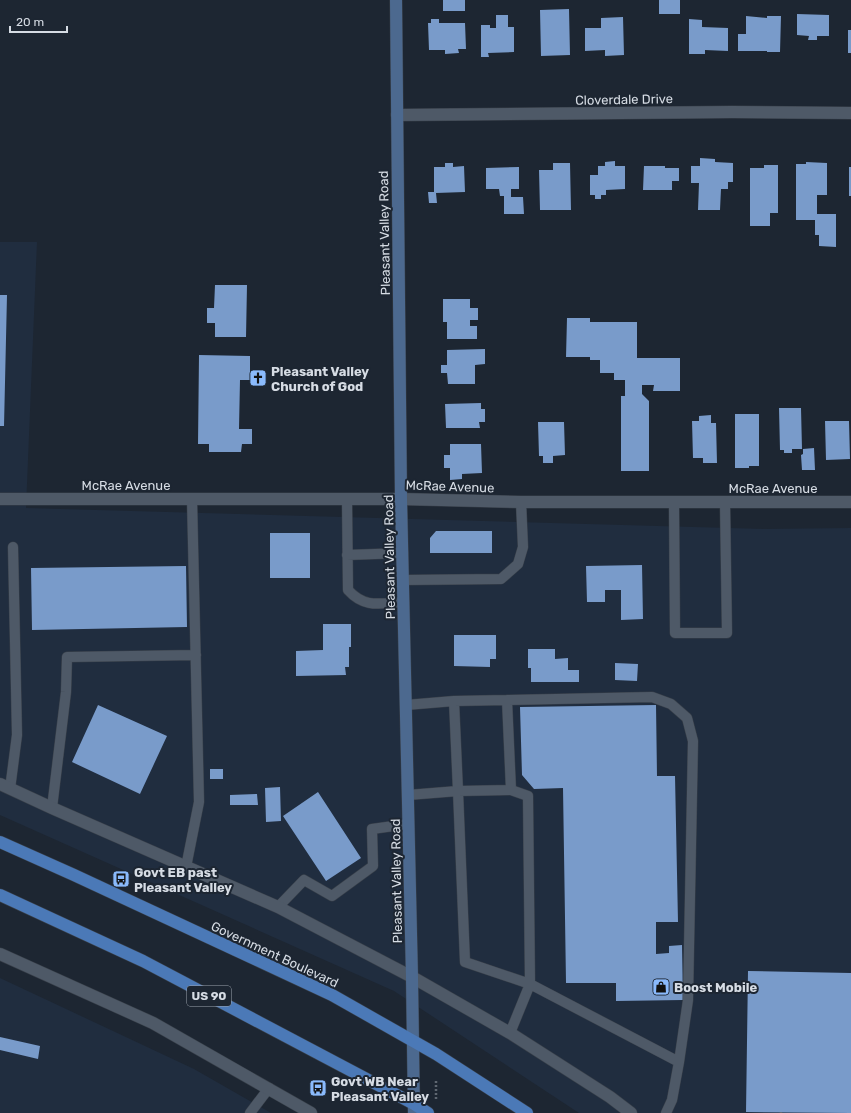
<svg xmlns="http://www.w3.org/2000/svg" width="851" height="1113" viewBox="0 0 851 1113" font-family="Rubik,sans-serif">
	<rect width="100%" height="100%" fill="#1d2632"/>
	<path fill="#202d3f" d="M0,242H37L26,508L764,529L851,528V1113H579L394,991L0,815Z
		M0,978L194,1069L271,1113H0Z"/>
	<path fill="#799bca" d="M443,0H465V11H443Z
		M659,0H680V14H659Z
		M569,9L570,55L541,56L540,10Z
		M797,14L829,15V36H817V40H808L809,36L797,35Z
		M496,15H508V27H514V52L488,53L489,57H481V25H490V28H496Z
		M746,16L767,18V16H781L780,52H767V51H738V34H746Z
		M623,17L624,55L605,56V50L585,51V28H601V18Z
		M431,19H439V23H465L466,49H458L459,53L445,54V50H429L428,23H431Z
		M689,19L702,20V27L728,28V51L705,50V54H689Z
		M848,30H851V53H848Z
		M700,158L715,159V162L733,163V182H728V189H721L720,210H698L699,183H691V166H700Z
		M615,161V166H625V189L606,190V195H601V199H595V195H590V175H598V166H605V162Z
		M806,162L827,163V195H817V214H836V247L819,246V235H815V220H796V164H806Z
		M445,163H453V167L464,166L465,192L436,193L437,203H429L428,192H434V167H445Z
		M553,163H570L571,210H540L539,170H553Z
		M764,165H778V213H770V226H750V168H764Z
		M644,166H665V168H679V181H672V190H643Z
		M519,167V189H511V197H523L524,214H504V196H500L499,189H486V168Z
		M849,167H851V196H849Z
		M215,285H247L246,337H215V323H207V308H214Z
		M0,295H7L4,426H0Z
		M443,299H470V308H478V320H470V326H477V339H447V322H443Z
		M567,318H590V322H637V358H680V391H653L654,385H642V394L649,401V471H621V396H625V380H614V373H600V360H590V357H566Z
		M485,349V364L475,365V384H448L447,373H441V365H447V350Z
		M199,355L250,356V380H240L239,429H252V444H242L241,452H209V444H198Z
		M481,403V409H485V422H479L480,428H446L445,404Z
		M779,408H801L802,449H792V453H784V450H780Z
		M735,414H759V466H749V468H735Z
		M711,415V423H716L717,463H703V458H693L692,421H699V416Z
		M825,421H849L850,459L826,460Z
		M538,422H564L565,455L553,456V463H543V456H539Z
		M450,444H481L482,473L462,474V479L450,480V468H444V455H450Z
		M814,448L815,470H802L801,455L803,454V449Z
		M436,531H492V553H430V538Z
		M270,533H310V578H270Z
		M642,565L643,619L621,620V590H605V602H587L586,566Z
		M186,566L187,627L32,630L31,568Z
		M323,624H351V647H349V667H345L346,675L296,676V651L323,650Z
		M454,635H496V659H490V667L454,666Z
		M528,649H555V659L568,658V670H579V682H531V668H528Z
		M615,663L638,664L637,681L615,680Z
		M98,705L167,736L140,794L72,762Z
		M656,705L657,776H675L678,922H656V954L669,953V946L682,945L683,1000L616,1001V983H566L563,788L534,789L522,775L520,707Z
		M210,769H223V779H210Z
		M280,787L281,821L266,822L265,788Z
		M318,792L361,858L326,881L283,816Z
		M257,794L258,805H230V795Z
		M748,971L851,973V1113L746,1112Z
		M0,1037L40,1046L38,1059L0,1050Z"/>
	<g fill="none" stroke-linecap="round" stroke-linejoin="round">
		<g stroke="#39404a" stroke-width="11">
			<path id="lane" d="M347,499L348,590C365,609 381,603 404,602
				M674,502L675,633H727L725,502
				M347,555L403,553
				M403,580L501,579L518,564L523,547L521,502
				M507,700L652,697L671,704L687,718L693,741L688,1000L679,1062
				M406,705L454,701L507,700L511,790L528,796L530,984L679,1062L672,1100L666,1113
				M10,789L17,735L13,547
				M408,795L458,791L454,701
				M52,808L66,692L67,657L196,655
				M186,867L199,802L192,499
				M278,907L304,880L332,896L373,866L372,829L408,824
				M510,1033L530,984L465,962L458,791L511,790
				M250,1113L269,1088"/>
		</g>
		<g stroke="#39404a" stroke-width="13">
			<path id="street" d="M397,115L732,112L851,113
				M0,499H401L521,502H851
				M0,784L52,808L278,907L412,977L510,1033L610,1097L631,1113
				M0,954L153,1023L311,1113"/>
		</g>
		<g stroke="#39404a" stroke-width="13">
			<path id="secondary" d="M396,0L401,499L412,977L414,1113"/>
		</g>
		<g stroke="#39404a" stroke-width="13">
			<path id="primary" d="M0,842L74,875L332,995L436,1054L527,1113
				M0,895L143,961L414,1104L428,1113"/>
		</g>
		<path stroke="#5f6771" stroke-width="2.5" stroke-dasharray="2 2" stroke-linecap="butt" d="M436,1081V1101
			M781,1113V1112"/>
		<use href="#lane" stroke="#4e5967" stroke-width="10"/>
		<use href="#street" stroke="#4e5967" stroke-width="12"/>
		<use href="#secondary" stroke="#4c698f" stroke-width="12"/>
		<use href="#primary" stroke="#4b79b7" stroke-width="12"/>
	</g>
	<defs>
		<g id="church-square" transform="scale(0.9)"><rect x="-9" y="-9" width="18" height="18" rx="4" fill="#8abafc" stroke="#1d2632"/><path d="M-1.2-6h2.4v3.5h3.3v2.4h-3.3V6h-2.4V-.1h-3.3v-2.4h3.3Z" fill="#111"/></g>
		<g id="bus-square" transform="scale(0.9)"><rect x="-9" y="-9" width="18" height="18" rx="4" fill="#8abafc" stroke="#1d2632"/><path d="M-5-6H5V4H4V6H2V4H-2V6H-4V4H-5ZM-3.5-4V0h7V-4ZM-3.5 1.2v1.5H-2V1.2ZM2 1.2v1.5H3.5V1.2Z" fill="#111"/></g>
		<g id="shop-square" transform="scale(0.9)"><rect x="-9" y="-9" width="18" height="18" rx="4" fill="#8abafc" stroke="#1d2632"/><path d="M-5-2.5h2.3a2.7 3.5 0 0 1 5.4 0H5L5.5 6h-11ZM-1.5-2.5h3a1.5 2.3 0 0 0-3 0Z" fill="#111"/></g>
	</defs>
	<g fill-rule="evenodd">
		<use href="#church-square" x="258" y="378"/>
		<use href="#bus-square" x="121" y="879"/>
		<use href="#shop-square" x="661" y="987"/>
		<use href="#bus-square" x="318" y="1088"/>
	</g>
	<g text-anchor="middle" stroke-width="4" stroke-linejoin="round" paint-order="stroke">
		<rect fill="#1d2632" stroke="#9ea5af" stroke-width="1" x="187" y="986" width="44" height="20" rx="3"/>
		<g font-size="12" font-weight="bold" fill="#d6dce4">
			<text x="209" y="1000">US 90</text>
		</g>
		<g font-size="13" fill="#d6dce4" stroke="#1d2632">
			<text transform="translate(624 99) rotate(-1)" y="5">Cloverdale Drive</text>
			<text transform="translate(384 233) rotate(-91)" y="5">Pleasant Valley Road</text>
			<text x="126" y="490">McRae Avenue</text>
			<text transform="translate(450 486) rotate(2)" y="5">McRae Avenue</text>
			<text x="773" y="493">McRae Avenue</text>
			<text transform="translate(389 557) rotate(-91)" y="5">Pleasant Valley Road</text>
			<text transform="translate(396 881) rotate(-91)" y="5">Pleasant Valley Road</text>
			<text transform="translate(275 954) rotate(25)" y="5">Government Boulevard</text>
		</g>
		<g font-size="13" font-weight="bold" fill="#d6dce4" stroke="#1d2632" text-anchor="start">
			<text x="271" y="376">Pleasant Valley<tspan x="271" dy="15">Church of God</tspan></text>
			<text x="134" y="877">Govt EB past<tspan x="134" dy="15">Pleasant Valley</tspan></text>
			<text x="674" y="992">Boost Mobile</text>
			<text x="331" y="1086">Govt WB Near<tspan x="331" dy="15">Pleasant Valley</tspan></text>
		</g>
	</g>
	<path d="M10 26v6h57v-6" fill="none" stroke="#d6dce4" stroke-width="2"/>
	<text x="16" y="26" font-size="12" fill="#d6dce4" stroke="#1d2632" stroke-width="3" paint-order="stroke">20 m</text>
</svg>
